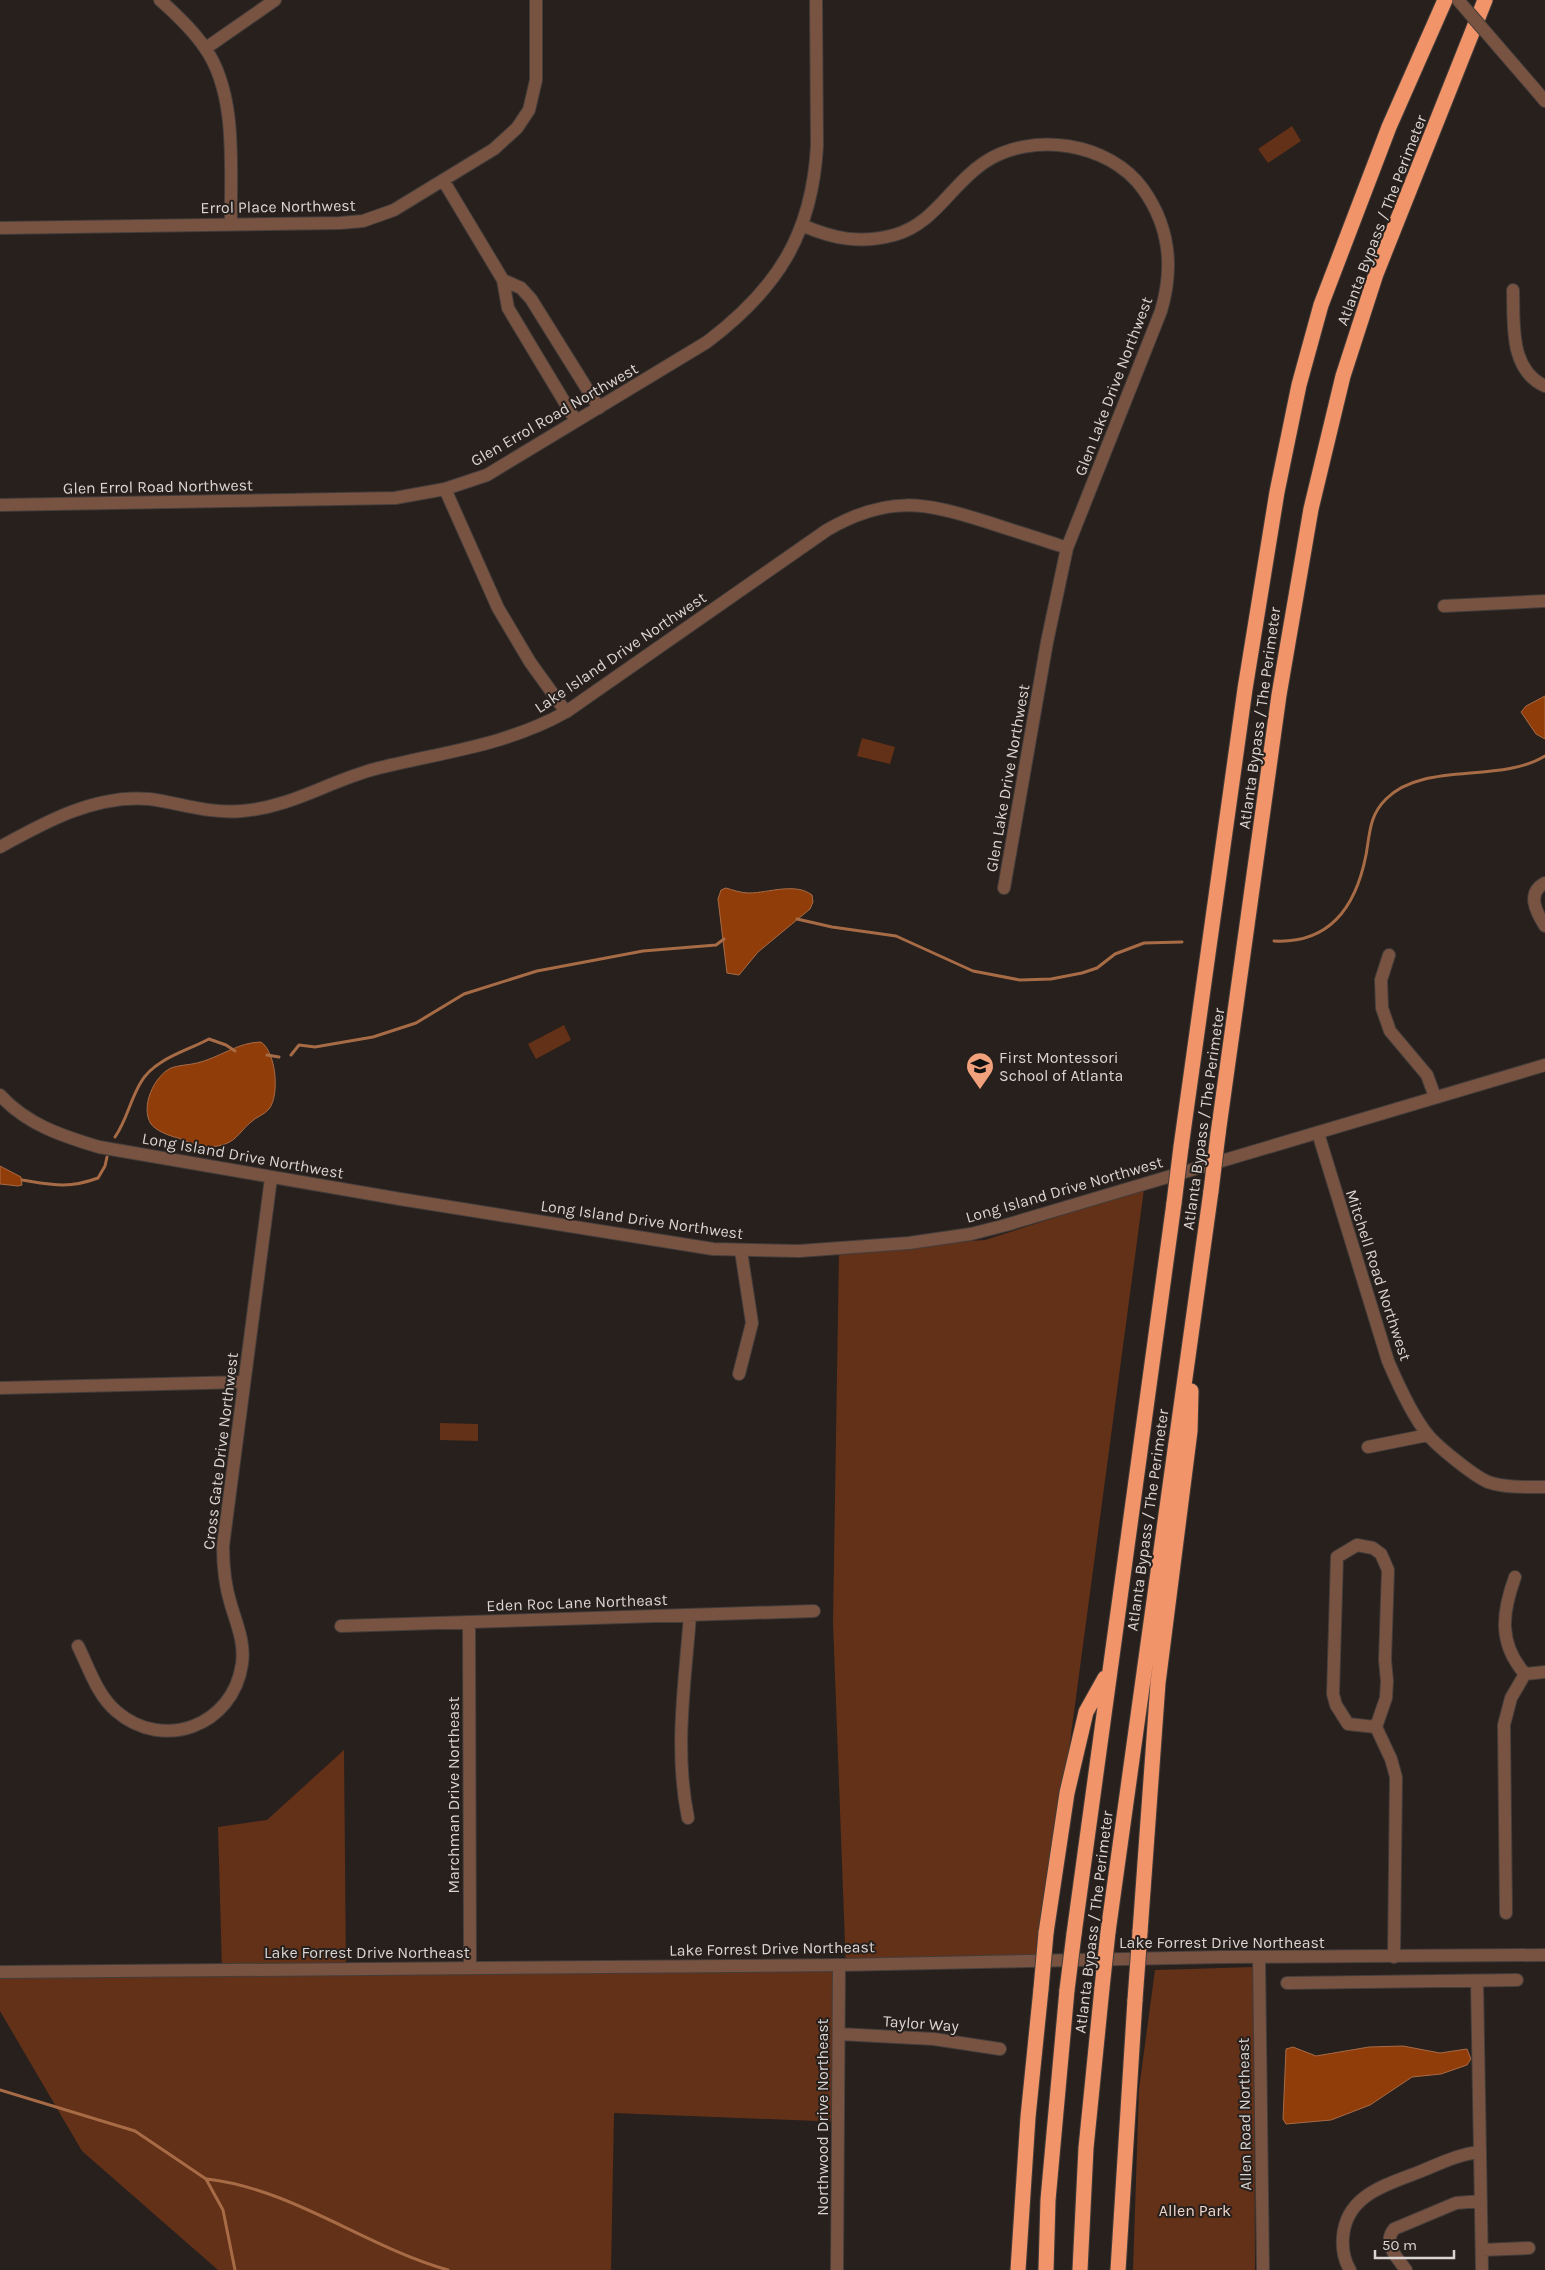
<svg xmlns="http://www.w3.org/2000/svg" width="1545" height="2270" viewBox="0 0 1545 2270" font-family="Karla,sans-serif">
	<rect width="100%" height="100%" fill="#27201d"/>
	<path fill="#633118" d="M1292,126L1301,141L1268,163L1258,149Z
		M862,738L895,747L890,764L857,756Z
		M564,1025L571,1040L536,1059L528,1044Z
		M1144,1189L1041,1959L846,1971L842,2122L614,2113L611,2270H218L82,2151L0,2011V1971H222L218,1827L267,1820L344,1750L346,1971L846,1970L833,1623L839,1250L985,1240Z
		M440,1423L478,1424V1441L440,1440Z
		M1254,1967L1255,2270H1133L1139,2089L1155,1970Z"/>
	<path fill="#913d0a" stroke="#a76b46" d="M1545,696V739L1536,734L1521,712L1526,706Z
		M726,888C733,890 741,893 749,893C768,893 795,882 812,895L813,902L810,909L758,952L739,975L727,973L718,899L721,890Z
		M261,1042C276,1052 280,1095 269,1109C264,1115 256,1117 251,1122C242,1129 237,1140 225,1144C209,1150 193,1144 178,1138C170,1136 156,1131 151,1124C140,1107 154,1076 171,1068C179,1065 189,1065 197,1063C219,1058 238,1042 261,1042Z
		M0,1166L21,1177L22,1185L18,1186L0,1184Z
		M1403,2046L1440,2053L1467,2049L1471,2059L1467,2065L1441,2074L1412,2077L1370,2105L1331,2120L1286,2124L1283,2119L1286,2049L1293,2047L1316,2056L1369,2047Z"/>
	<g fill="none" stroke-linecap="round" stroke-linejoin="round">
		<path stroke="#a76b46" stroke-width="3" d="M797,919L832,927L896,936L973,971L1020,980L1051,979L1082,973L1097,968L1115,954L1144,943L1182,942
			M1274,941C1331,944 1356,906 1366,855C1370,833 1369,816 1386,799C1424,761 1499,784 1545,756
			M267,1055L279,1057
			M291,1055L299,1045L315,1047L373,1037L416,1023L464,994L537,971L643,951L716,945L724,939
			M115,1137C127,1120 130,1100 141,1082C154,1059 187,1051 209,1039L226,1045L235,1051
			M22,1180C53,1185 68,1189 98,1178L105,1166L107,1157
			M0,2090L135,2131L206,2179L223,2210L235,2270
			M207,2179C293,2189 366,2247 448,2270"/>
		<g stroke="#443d3a" stroke-width="14">
			<path id="minor" d="M160,0C177,15 193,30 205,48C238,95 230,169 231,224
				M206,48L275,0
				M443,180L503,280L508,308L576,421
				M802,225C833,239 861,244 894,235C935,224 951,184 985,162C1032,131 1109,142 1143,189C1170,227 1174,267 1161,311L1067,548L1047,642L1004,888
				M0,228L340,223L363,221L394,210L494,149L517,128L529,110L536,80V0
				M503,280L521,288L531,299L599,408
				M1513,290C1514,323 1509,370 1545,386
				M445,489L498,608L530,662L566,712
				M0,505L395,498L445,489L487,475L707,342C777,289 812,235 817,146L816,0
				M1444,606L1545,601
				M0,847C45,822 96,794 149,799C180,803 210,814 242,811C292,807 329,781 375,769C442,752 505,746 566,712L827,530C888,495 924,502 987,522C1014,531 1041,539 1067,548
				M1545,883C1526,893 1536,912 1545,926
				M1389,955L1381,980L1382,1008L1390,1031L1427,1075L1435,1097
				M1318,1133L1388,1361C1397,1382 1413,1417 1428,1435C1438,1447 1474,1476 1488,1482C1506,1488 1526,1487 1545,1487
				M739,1374L752,1323L741,1251
				M0,1388L244,1382
				M1368,1447L1428,1435
				M1357,1545L1373,1548L1381,1554L1388,1570L1385,1660L1387,1681L1386,1698L1376,1727L1348,1724L1336,1705L1333,1694L1337,1557Z
				M1515,1577C1502,1613 1498,1643 1525,1674
				M469,1622L470,1968
				M341,1626L814,1611
				M78,1646C89,1668 97,1695 116,1711C163,1752 233,1726 242,1664C245,1643 237,1625 231,1605C225,1586 223,1566 223,1546L271,1178
				M1525,1674L1545,1672
				M1376,1727L1391,1759L1396,1777L1394,1957
				M688,1818C674,1750 685,1683 690,1615
				M1506,1913L1504,1725L1511,1698L1525,1674
				M1259,1958L1263,2270
				M1477,1981L1482,2270
				M1287,1983L1517,1980
				M839,2034L934,2039L1000,2049
				M1482,2250L1529,2248
				M837,2270L839,1965
				M1350,2270C1344,2260 1342,2249 1343,2237C1346,2195 1386,2185 1419,2172C1439,2164 1458,2154 1480,2152
				M1406,2270C1397,2257 1382,2244 1394,2229L1456,2203L1481,2201"/>
		</g>
		<g stroke="#443d3a" stroke-width="14">
			<path id="tertiary" d="M1534,88L1545,101
				M0,1095C26,1124 62,1136 99,1147L400,1199L713,1249L799,1251L909,1243L971,1234L1006,1225L1545,1065
				M0,1972L839,1965L1222,1957L1545,1955"/>
		</g>
		<g stroke="#443d3a" stroke-width="17">
			<path id="motorway" d="M1218,1134L1279,695L1311,509L1343,376L1376,274L1485,0
				M1181,1147L1245,689L1277,492L1299,385L1321,305L1389,127L1445,0
				M1108,1932L1211,1191
				M1140,1932L1158,1683L1190,1431L1191,1391
				M1046,1933L1067,1793L1086,1712L1105,1678
				M1074,1934L1174,1203
				M1018,2270L1028,2117L1041,1989
				M1046,2270L1048,2200L1067,1990
				M1080,2270L1086,2148L1102,1988
				M1118,2270L1135,2000"/>
		</g>
		<use href="#minor" stroke="#785342" stroke-width="12"/>
		<use href="#tertiary" stroke="#785342" stroke-width="12"/>
		<use href="#motorway" stroke="#f19469" stroke-width="15"/>
		<g stroke="#443d3a" stroke-width="14" stroke-linecap="butt">
			<path id="tertiary-bridge" d="M1458,0L1534,88"/>
		</g>
		<g stroke="#443d3a" stroke-width="17" stroke-linecap="butt">
			<path id="motorway-bridge" d="M1211,1191L1218,1134
				M1174,1203L1181,1147
				M1102,1988L1108,1932
				M1041,1989L1046,1933
				M1067,1990L1074,1934
				M1135,2000L1140,1932"/>
		</g>
		<use href="#tertiary-bridge" stroke="#785342" stroke-width="12"/>
		<use href="#motorway-bridge" stroke="#f19469" stroke-width="15"/>
	</g>
	<defs>
		<g id="school-pin" transform="scale(1.4375)"><path d="M0 17L-7.5 6A9.5 9.5 0 1 1 7.5 6Z" fill="#f1a17c" stroke="#27201d"/><path d="M0-5L7-2L0 1L-7-2ZM-4 1L0 2.5L4 1V4Q0 6-4 4Z" fill="#111"/></g>
	</defs>
	<g fill-rule="evenodd">
		<use href="#school-pin" x="980" y="1066"/>
	</g>
	<g text-anchor="middle" stroke-width="4" stroke-linejoin="round" paint-order="stroke">
		<g font-size="16" fill="#dad5d2" stroke="#27201d">
			<text transform="translate(278 206) rotate(-1)" y="6">Errol Place Northwest</text>
			<text transform="translate(1381 220) rotate(-69)" y="6">Atlanta Bypass / The Perimeter</text>
			<text transform="translate(1113 386) rotate(-69)" y="6">Glen Lake Drive Northwest</text>
			<text transform="translate(554 414) rotate(-30)" y="6">Glen Errol Road Northwest</text>
			<text transform="translate(158 486) rotate(-1)" y="6">Glen Errol Road Northwest</text>
			<text transform="translate(620 652) rotate(-34)" y="6">Lake Island Drive Northwest</text>
			<text transform="translate(1259 718) rotate(-82)" y="6">Atlanta Bypass / The Perimeter</text>
			<text transform="translate(1007 778) rotate(-80)" y="6">Glen Lake Drive Northwest</text>
			<text transform="translate(1203 1119) rotate(-82)" y="6">Atlanta Bypass / The Perimeter</text>
			<text transform="translate(243 1155) rotate(10)" y="6">Long Island Drive Northwest</text>
			<text transform="translate(1064 1189) rotate(-16)" y="6">Long Island Drive Northwest</text>
			<text transform="translate(642 1219) rotate(8)" y="6">Long Island Drive Northwest</text>
			<text transform="translate(1379 1275) rotate(72)" y="6">Mitchell Road Northwest</text>
			<text transform="translate(220 1451) rotate(-83)" y="6">Cross Gate Drive Northwest</text>
			<text transform="translate(1147 1520) rotate(-82)" y="6">Atlanta Bypass / The Perimeter</text>
			<text transform="translate(577 1602) rotate(-2)" y="6">Eden Roc Lane Northeast</text>
			<text transform="translate(453 1795) rotate(-90)" y="6">Marchman Drive Northeast</text>
			<text transform="translate(1093 1922) rotate(-83)" y="6">Atlanta Bypass / The Perimeter</text>
			<text x="1222" y="1948">Lake Forrest Drive Northeast</text>
			<text transform="translate(772 1948) rotate(-1)" y="6">Lake Forrest Drive Northeast</text>
			<text x="367" y="1958">Lake Forrest Drive Northeast</text>
			<text transform="translate(921 2023) rotate(4)" y="6">Taylor Way</text>
			<text transform="translate(1244 2114) rotate(-91)" y="6">Allen Road Northeast</text>
			<text transform="translate(822 2117) rotate(-90)" y="6">Northwood Drive Northeast</text>
		</g>
		<g font-size="16" fill="#dad5d2" stroke="#27201d" text-anchor="start">
			<text x="999" y="1063">First Montessori<tspan x="999" dy="18">School of Atlanta</tspan></text>
		</g>
		<g font-size="16" fill="#eed5ca" stroke="#27201d">
			<text x="1195" y="2216">Allen Park</text>
		</g>
	</g>
	<path d="M1375 2250v8h79v-8" fill="none" stroke="#dad5d2" stroke-width="2.5"/>
	<text x="1382" y="2250" font-size="15" fill="#dad5d2" stroke="#27201d" stroke-width="4" paint-order="stroke">50 m</text>
</svg>
